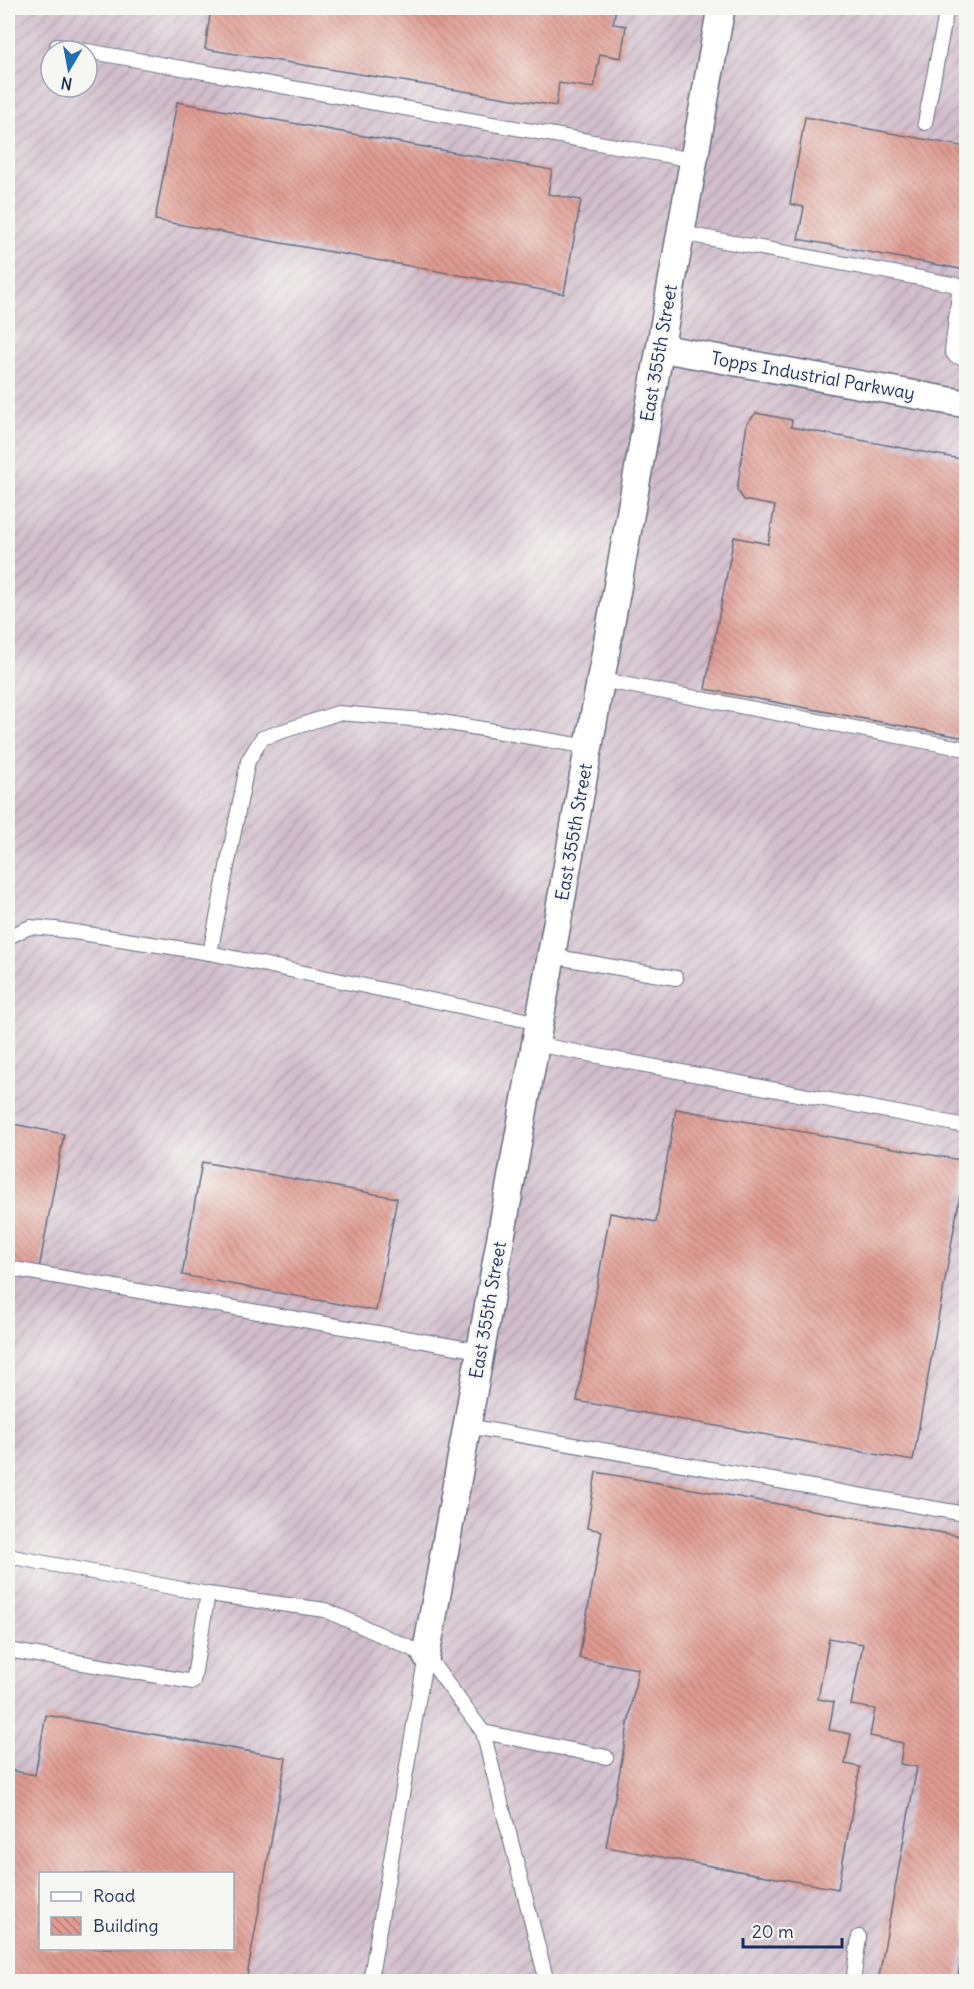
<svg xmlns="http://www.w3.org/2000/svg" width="974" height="1989" viewBox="0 0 974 1989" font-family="Delius,sans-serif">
	<defs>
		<pattern id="industrial-furrows" width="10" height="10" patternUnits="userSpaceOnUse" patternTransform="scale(1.5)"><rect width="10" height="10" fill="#d1bdcb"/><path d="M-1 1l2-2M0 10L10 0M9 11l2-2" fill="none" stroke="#a99aa8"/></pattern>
		<pattern id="building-back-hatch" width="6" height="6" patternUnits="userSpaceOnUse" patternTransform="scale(1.5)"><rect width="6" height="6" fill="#e09b91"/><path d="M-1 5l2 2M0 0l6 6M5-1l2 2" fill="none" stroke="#b57f7a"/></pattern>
	</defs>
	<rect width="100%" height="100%" fill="#f6f6f2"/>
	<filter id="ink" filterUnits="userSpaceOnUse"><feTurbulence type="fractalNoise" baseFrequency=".0167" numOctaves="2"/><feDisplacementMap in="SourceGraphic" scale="12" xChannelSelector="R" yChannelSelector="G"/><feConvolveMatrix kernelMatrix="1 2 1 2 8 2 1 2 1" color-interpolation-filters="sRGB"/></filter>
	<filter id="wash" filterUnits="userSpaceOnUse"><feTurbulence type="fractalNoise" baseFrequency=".008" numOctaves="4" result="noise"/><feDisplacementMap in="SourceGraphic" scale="24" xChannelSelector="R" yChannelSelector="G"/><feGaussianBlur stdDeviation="1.35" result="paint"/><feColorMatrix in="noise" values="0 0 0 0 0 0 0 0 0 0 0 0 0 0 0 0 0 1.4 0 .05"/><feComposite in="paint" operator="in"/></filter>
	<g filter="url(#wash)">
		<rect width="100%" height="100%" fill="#e8e1c0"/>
		<path fill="url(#industrial-furrows)" fill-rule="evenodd" d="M8,8H966V1981H8ZM51,51H87V87H51ZM40,1874H232V1948H40Z"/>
		<g id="blocks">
			<path fill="url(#building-back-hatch)" fill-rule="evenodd" d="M211,8H616L613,24L626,26L621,58L600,54L594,88L559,83L556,106L205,49Z
				M177,102L552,170L548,194L581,200L564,294L155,220Z
				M805,117L966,147V270L798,239L804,207L790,204Z
				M756,413L792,420L791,427L966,460V738L705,689L734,537L768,544L775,506L744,500L737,490L747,423Z
				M676,1109L966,1161L913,1461L577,1401L610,1213L656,1222Z
				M8,1123L64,1134L39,1269L8,1264Z
				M202,1162L397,1198L376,1311L182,1275Z
				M596,1472L966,1537V1931L957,1982H878L917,1767L900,1764L903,1743L870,1736L875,1709L851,1705L863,1644L829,1638L818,1699L834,1702L829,1730L851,1734L845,1764L860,1767L838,1889L606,1847L638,1669L579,1658L602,1531L587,1528Z
				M46,1715L286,1758L246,1982H8V1770L35,1775ZM40,1874H232V1948H40Z"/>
		</g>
	</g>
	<g filter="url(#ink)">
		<use href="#blocks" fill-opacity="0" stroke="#636d80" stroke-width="1.5"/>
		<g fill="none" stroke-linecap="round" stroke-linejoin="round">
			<g stroke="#636d80" stroke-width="16">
				<path id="lane" d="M57,46L85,51
					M87,51L693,160
					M925,123L947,8
					M681,233L957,285L959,293L952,351L955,356L966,358
					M601,680L966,749
					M8,937L30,927L55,929L210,953
					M551,956L676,978
					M539,1023L210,953L248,761L262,738L338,713L436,721L589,747
					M535,1044L966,1126
					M8,1268L480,1351
					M467,1426L965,1514L966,1504
					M8,1556L208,1594L325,1610L426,1655L483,1732L547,1982
					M8,1650L193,1682L208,1594
					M483,1732L606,1757
					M370,1982L426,1655
					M853,1982L859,1937"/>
			</g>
			<g stroke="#636d80" stroke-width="30">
				<path id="street" d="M660,348L966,404
					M426,1655L721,8"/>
			</g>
			<use href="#lane" stroke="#fff" stroke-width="14"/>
			<use href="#street" stroke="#fff" stroke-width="27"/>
		</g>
	</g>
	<g text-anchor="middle" stroke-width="4.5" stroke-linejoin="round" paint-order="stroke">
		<g font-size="18" fill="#1b2f5e" stroke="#f6f6f2">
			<text transform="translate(659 353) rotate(-80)" y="6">East 355th Street</text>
			<text transform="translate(813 376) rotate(10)" y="6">Topps Industrial Parkway</text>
			<text transform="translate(574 832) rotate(-80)" y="6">East 355th Street</text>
			<text transform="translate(488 1310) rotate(-80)" y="6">East 355th Street</text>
		</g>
	</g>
	<rect width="974" height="1989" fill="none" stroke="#f6f6f2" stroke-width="30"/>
	<rect x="39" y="1872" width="195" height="78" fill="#f6f6f2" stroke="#9ea6b7" stroke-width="1.5"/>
	<rect x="51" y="1892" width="30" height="9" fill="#ffffff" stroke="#9ea6b7" stroke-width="1.5"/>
	<text x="93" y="1902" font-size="18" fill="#1b2f5e">Road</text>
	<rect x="51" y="1917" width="30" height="18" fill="url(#building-back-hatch)" stroke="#9ea6b7" stroke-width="1.5"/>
	<text x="93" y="1932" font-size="18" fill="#1b2f5e">Building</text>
	<g transform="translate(69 69) rotate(190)"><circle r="28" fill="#f6f6f2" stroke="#9ea6b7" stroke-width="1.5"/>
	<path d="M0-4.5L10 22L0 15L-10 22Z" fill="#1f6fb2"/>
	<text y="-9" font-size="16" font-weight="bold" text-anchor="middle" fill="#1b2f5e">N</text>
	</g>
	<path d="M743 1938v9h99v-9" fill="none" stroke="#1b2f5e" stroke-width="3"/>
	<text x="752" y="1938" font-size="18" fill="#1b2f5e" stroke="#f6f6f2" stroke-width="4.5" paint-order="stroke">20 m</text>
</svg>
